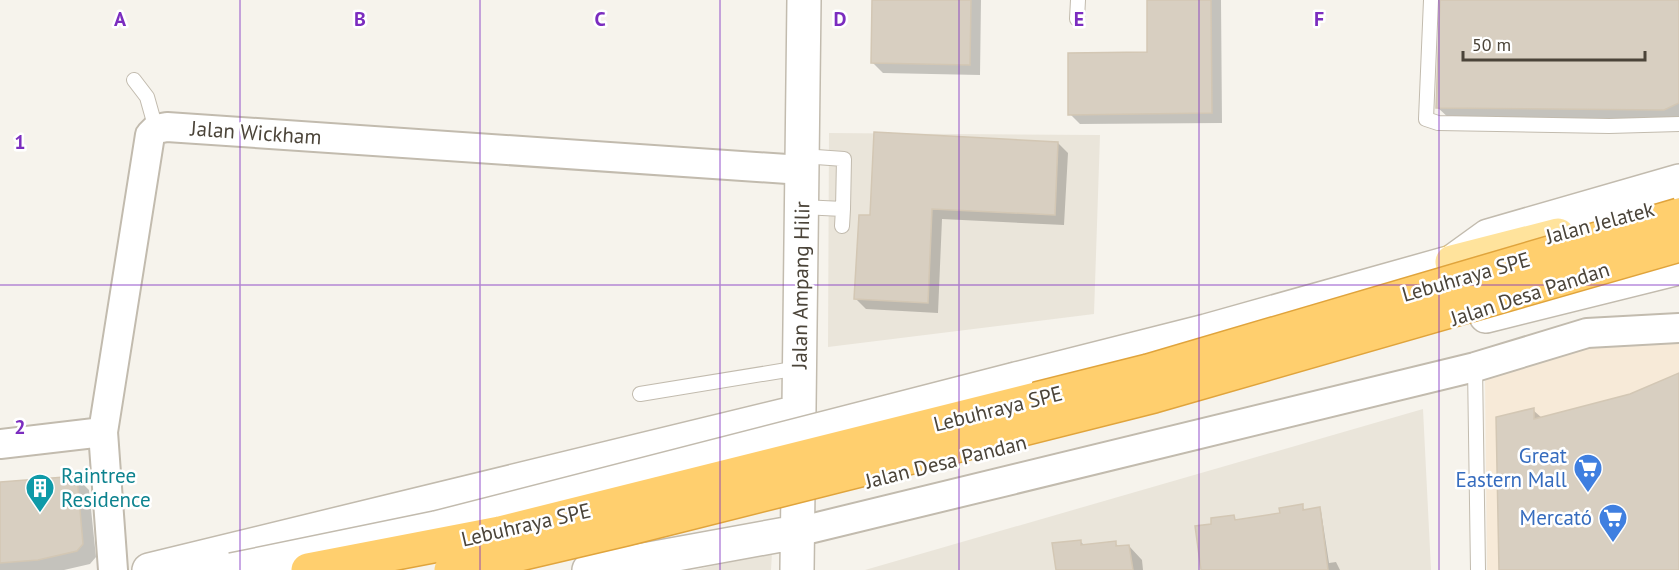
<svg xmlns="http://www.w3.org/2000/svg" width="1679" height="570" viewBox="0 0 1679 570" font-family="'PT Sans',sans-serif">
	<rect width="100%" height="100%" fill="#f6f3ec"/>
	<path fill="#eae5da" d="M829,133L1100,135L1094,314L828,347Z
		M1423,409L1431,570H865Z
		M772,553L771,570H694Z"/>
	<path fill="#f7ead8" d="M1679,339V570H1487L1485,374L1589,344Z"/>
	<path fill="#0003" d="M873,0H981L980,75L883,73L872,62Z
		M1148,0H1221L1222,123L1080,124L1070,114L1149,54Z
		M1679,0V123L1451,120L1437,107Z
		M1058,143L1068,153L1064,225L942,219L938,313L866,309L856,299L871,217Z
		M1679,374V570H1500L1533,410L1542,418L1630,396Z
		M76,477L89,490L96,557L90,564L64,570H0V484Z
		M1302,506L1305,511L1319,509L1321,511L1329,563L1336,562L1340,570H1203L1213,525L1233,517L1236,521L1282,514Z
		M1080,541L1085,546L1115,543L1120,548L1129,546L1142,560L1143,570H1057Z"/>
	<path fill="#d8cfc1" stroke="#d3c7b4" stroke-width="1.5" d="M872,0H971L970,65L871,63Z
		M1147,0H1211L1212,113L1068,115V53L1147,52Z
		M1440,0H1679V103L1664,110L1436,108Z
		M874,132L1058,142L1055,215L932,209L928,303L854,299L859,215H870Z
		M1679,373V570H1499L1496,417L1534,408V419L1630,394Z
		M77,476L83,544L77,551L38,560L0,563V482Z
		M1303,504V510L1320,507L1328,570H1201L1195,526L1211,524V518L1234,515L1235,520L1280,513L1279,508Z
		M1081,540V545L1116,541V546L1129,545L1133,570H1056L1052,543Z"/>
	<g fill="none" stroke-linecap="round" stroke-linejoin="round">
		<g stroke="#c2bbae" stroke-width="16">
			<path id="service" d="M1431,0L1426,119L1438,123L1609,126L1679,124
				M1077,19L1078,0
				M134,80L147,97L156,129
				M802,207L843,209L844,159L802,156
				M842,226L843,209
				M1475,367L1478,570
				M640,394L799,368"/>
		</g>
		<g stroke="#c2bbae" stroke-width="32">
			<path id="minor" d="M0,444L103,432
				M797,532L1475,367L1587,333L1679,328
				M113,570L103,432L150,135L156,129L167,127L802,170"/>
		</g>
		<g stroke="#c2bbae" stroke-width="36">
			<path id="tertiary" d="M1486,316L1679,268
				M1016,379L1206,331L1452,262L1488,236L1679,181
				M149,570L798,412
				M589,570L797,532
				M797,570L804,0"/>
		</g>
		<g stroke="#e6c16a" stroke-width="36">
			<path id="primary" d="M1452,262L1558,235"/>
		</g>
		<use href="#service" stroke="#fff" stroke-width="14"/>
		<use href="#minor" stroke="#fff" stroke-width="28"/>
		<use href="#tertiary" stroke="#fff" stroke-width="33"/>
		<use href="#primary" stroke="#ffe39c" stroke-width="33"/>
		<g stroke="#c2bbae" stroke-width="36" stroke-linecap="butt">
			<path id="tertiary-bridge" d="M232,570L436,528L1016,379"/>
		</g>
		<g stroke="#e0a43c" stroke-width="36" stroke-linecap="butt">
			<path id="motorway-bridge" d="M308,570L500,533L1148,371L1679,215
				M451,570L626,529L1154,396L1679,245"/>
		</g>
		<use href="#tertiary-bridge" stroke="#fff" stroke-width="33"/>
		<use href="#motorway-bridge" stroke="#ffcf6e" stroke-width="33"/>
	</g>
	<path fill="none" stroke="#7b2cbf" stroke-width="1.5" stroke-opacity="0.55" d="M240,0V570M480,0V570M720,0V570M959,0V570M1199,0V570M1439,0V570M0,285H1679"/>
	<defs>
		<g id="supermarket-pin" transform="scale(1.5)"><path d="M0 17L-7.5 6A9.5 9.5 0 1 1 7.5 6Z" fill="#3f7fe0" stroke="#fff"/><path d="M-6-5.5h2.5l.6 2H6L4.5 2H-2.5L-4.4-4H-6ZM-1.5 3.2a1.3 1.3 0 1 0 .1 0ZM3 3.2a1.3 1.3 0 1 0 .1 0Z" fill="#fff"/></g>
		<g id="building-pin" transform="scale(1.5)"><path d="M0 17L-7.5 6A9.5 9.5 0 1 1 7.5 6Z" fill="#0f9aa8" stroke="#fff"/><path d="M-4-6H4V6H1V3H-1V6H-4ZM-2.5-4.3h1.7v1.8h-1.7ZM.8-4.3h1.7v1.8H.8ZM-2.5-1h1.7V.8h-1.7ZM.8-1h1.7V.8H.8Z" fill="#fff"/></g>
	</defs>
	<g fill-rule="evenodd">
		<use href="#supermarket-pin" x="1588" y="468"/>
		<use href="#building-pin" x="40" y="488"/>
		<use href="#supermarket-pin" x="1613" y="518"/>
	</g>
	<g text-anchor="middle" stroke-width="5" stroke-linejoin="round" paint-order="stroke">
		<g font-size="21" fill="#4b4439" stroke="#fff">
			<text transform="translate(256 133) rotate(4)" y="7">Jalan Wickham</text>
			<text transform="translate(1600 223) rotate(-15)" y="7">Jalan Jelatek</text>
			<text transform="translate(1466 277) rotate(-16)" y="7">Lebuhraya SPE</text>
			<text transform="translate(801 285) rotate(-89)" y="7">Jalan Ampang Hilir</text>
			<text transform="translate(1530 294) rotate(-18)" y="7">Jalan Desa Pandan</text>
			<text transform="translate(998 409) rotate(-14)" y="7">Lebuhraya SPE</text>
			<text transform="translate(946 462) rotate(-14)" y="7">Jalan Desa Pandan</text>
			<text transform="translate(526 525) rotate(-13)" y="7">Lebuhraya SPE</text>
		</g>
		<g font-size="21" fill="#366cbe" stroke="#fff" text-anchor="end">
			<text x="1567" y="463">Great<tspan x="1567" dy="24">Eastern Mall</tspan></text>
			<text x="1592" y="525">Mercató</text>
		</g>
		<g font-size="21" fill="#0d838f" stroke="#fff" text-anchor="start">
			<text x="61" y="483">Raintree<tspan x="61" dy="24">Residence</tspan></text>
		</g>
	</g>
	<g font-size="20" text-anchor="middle" font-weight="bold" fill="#7b2cbf" stroke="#fff" stroke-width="5" stroke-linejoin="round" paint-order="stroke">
		<text x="120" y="26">A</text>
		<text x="360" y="26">B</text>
		<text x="600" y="26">C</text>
		<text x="840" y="26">D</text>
		<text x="1079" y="26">E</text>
		<text x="1319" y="26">F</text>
		<text x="20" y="149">1</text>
		<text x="20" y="434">2</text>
	</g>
	<path d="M1463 51v9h182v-9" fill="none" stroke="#4b4439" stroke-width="3"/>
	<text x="1472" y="51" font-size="18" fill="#4b4439" stroke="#ffffff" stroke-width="4.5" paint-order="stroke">50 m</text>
</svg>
